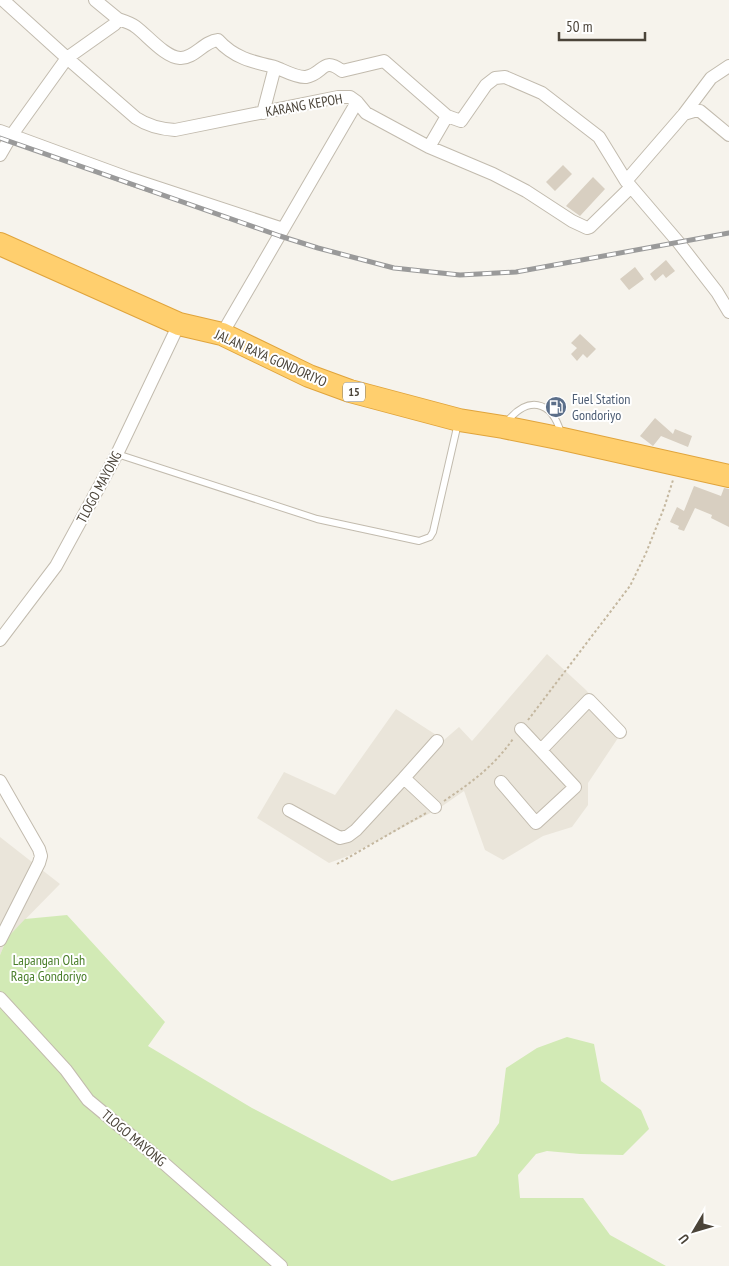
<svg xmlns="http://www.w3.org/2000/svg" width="729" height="1266" viewBox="0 0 729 1266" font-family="'PT Sans Narrow',sans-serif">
	<rect width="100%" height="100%" fill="#f6f3ec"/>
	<path fill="#eae5da" d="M547,654L586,690L622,732L588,783V805L572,827L543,836L503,860L485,850L464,791L438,809L348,856L329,863L257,818L284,772L335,795L396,709L444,740L459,727L472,741Z
		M0,837L60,884L7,938L0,955Z"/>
	<path fill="#d2eab5" d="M67,915L165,1022L148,1046L252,1108L392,1181L476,1156L499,1123L506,1068L537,1048L567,1037L594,1044L601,1081L641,1110L649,1129L623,1155L580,1154L547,1151L536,1154L518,1175L520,1198H583L610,1235L666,1266H0V955L7,938L25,919Z"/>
	<path fill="#d8cfc1" d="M563,165L572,174L555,191L546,182Z
		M593,177L605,189L580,216L566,206Z
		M666,260L675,271L666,278L663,274L655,281L650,274Z
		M635,267L644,279L629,290L620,279Z
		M580,334L596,349L587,358L583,354L577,361L571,354L577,348L571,343Z
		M655,418L673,434L675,429L692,436L688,447L661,436L653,446L640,436Z
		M694,486L721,496L724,488L729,489V527L711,518L712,515L695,508L684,531L678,529L679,526L670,522L677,507L684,511Z"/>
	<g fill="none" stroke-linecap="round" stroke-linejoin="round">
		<g stroke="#c2bbae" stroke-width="8">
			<path id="lane" d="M506,423C527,396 551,399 561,433
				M117,454L317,519L419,541L430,537L433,532L458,423"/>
		</g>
		<g stroke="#c2bbae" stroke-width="14">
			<path id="street" d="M3,0L67,58L136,118C148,126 160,129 175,130L338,97H350L357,102L222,334
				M118,19C124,21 131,23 136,27C148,36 165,57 180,58C194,59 204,41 218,40C234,58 253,62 275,67L263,113
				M275,67C283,70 297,78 306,77C324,74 322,56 342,71L384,61L447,116
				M357,102L366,113L429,147L493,174L526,191L572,221L587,228L590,227L631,187
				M684,114L711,78L729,66
				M0,131L128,178L283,229
				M429,147L447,116L461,121L486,85L495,78L505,77L542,93L599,137L626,181L679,243L717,292L729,312
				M0,155L11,136L67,58L115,24L118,19L95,0
				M626,181L684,114L694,111H700L729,135
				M0,640L56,566L117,454L179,324
				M541,750L589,700L620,732
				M0,781L39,849L41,856L39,863L0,940
				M501,782L536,823L575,787L521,729
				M435,807L404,778L437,741
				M289,810L340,838L348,836L356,830L404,778
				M0,998L66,1070L88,1100L158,1158L281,1266"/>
		</g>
		<g stroke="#e0a43c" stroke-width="24">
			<path id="highway" d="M0,244L179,324L222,334L309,376L350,391L459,420L503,427L563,439L729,476"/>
		</g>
		<path stroke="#c4b79f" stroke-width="2" stroke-dasharray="2.5 2.5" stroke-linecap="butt" d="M528,720L630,586L646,553L664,508L673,480
			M444,801C472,782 493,767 513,739
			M337,864L426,813"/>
		<use href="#lane" stroke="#fff" stroke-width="6"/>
		<use href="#street" stroke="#fff" stroke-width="12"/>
		<use href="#highway" stroke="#ffcf6e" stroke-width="22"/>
		<g stroke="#9a9a9a" stroke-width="5">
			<path id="rail" d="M0,138L280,236L318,248L394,268L460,275L516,272L729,233"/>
		</g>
		<use href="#rail" stroke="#fff" stroke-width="3" stroke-dasharray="9" stroke-linecap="butt"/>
	</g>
	<defs>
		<g id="fuel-disc" transform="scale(1.125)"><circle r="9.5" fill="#5c6f8a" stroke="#fff"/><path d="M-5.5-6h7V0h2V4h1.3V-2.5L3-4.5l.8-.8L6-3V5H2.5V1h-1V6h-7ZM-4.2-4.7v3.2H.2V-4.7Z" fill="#fff"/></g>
	</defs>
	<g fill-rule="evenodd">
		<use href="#fuel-disc" x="556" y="407"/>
	</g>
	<g text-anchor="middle" stroke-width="4" stroke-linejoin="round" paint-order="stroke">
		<rect fill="#fff" stroke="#817c74" stroke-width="1" x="343" y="382.5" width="22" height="19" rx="4"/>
		<g font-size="12" font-weight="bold" fill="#4b4439">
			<text x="354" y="396">15</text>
		</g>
		<g font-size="14" fill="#4b4439" stroke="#fff">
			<text transform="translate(304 105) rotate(-10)" y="5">KARANG KEPOH</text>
			<text transform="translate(271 358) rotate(24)" y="5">JALAN RAYA GONDORIYO</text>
			<text transform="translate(99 487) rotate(-62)" y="5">TLOGO MAYONG</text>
			<text transform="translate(134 1138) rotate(40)" y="5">TLOGO MAYONG</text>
		</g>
		<g font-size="14" fill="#4e5e75" stroke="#fff" text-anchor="start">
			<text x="572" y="404">Fuel Station<tspan x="572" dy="16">Gondoriyo</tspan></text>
		</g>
		<g font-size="14" fill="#4a7f2a" stroke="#fff">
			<text x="49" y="965">Lapangan Olah<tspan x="49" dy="16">Raga Gondoriyo</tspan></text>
		</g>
	</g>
	<g transform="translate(694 1231) rotate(232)" stroke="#ffffff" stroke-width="4" paint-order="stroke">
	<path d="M0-4L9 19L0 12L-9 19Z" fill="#4b4439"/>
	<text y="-8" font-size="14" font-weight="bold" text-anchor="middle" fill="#4b4439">U</text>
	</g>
	<path d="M559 32v8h86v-8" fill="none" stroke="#4b4439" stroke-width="2.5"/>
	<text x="566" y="32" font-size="15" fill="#4b4439" stroke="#ffffff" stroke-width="4" paint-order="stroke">50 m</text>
</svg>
